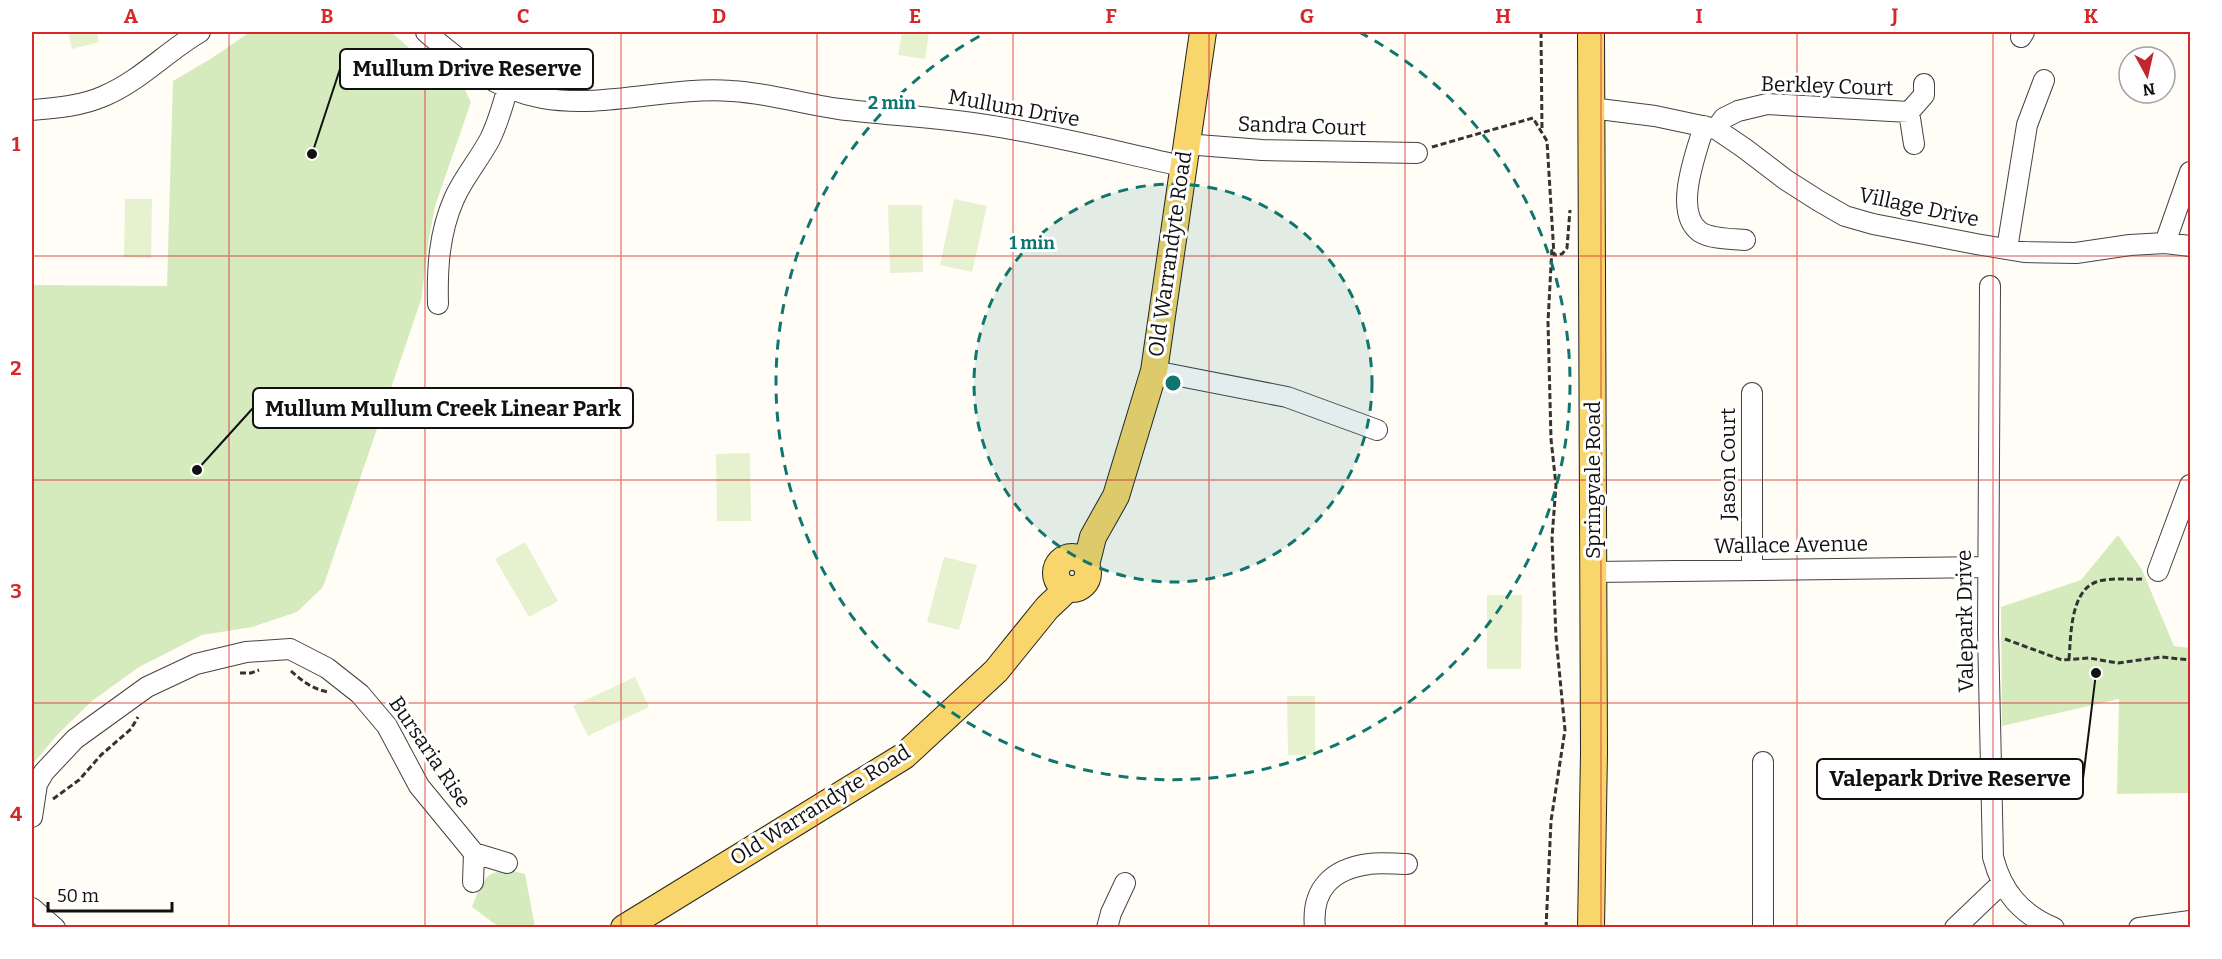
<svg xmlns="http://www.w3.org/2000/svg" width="2222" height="959" viewBox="0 0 2222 959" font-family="Bitter,serif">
	<rect width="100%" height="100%" fill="#fffdf5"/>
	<path fill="#d5ebbd" d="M250,32H391L415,53L463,86L471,102L435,206L429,238L421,300L323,587L297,612L252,627L202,635L139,667L92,701L57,735L32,765V285L167,286L173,81L212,58Z
		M2118,535L2142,570L2174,646L2190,648V793L2117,794L2119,699L2002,726L2001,607L2081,580Z
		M509,870L525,874L535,927H499L472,907C481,885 483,871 509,870Z"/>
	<path fill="#e6f2cf" d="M68,32H97L99,42L72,49Z
		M902,32H929L925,59L898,55Z
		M125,199H152L151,258L124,257Z
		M954,199L987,206L972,272L940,265Z
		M888,205H922L923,272L890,273Z
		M750,453L751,521H717L716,454Z
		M525,542L558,601L529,617L495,559Z
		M944,557L977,565L959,630L927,622Z
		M1487,595H1522L1521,669H1487Z
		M635,677L649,707L588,736L573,706Z
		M1287,696H1315V755H1288Z"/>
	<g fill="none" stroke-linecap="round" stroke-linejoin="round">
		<g stroke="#444" stroke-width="22">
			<path id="minor" d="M426,32C459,61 497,90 542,98C605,109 668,86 732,91C768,93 803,104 839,109C888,115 938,117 987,125C1053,135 1118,152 1182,166
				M2021,37L2024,32
				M1591,108L1655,116L1716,129L1744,148L1786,180L1819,201L1845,216L1873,224L1976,244L2024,252L2076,253L2130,245L2165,243L2190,246
				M32,110C56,108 82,106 104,96C140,81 167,51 200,32
				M1704,126C1697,151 1672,212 1700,232C1711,239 1732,239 1745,240
				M1716,129L1724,118L1738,111L1767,104L1909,112
				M1185,144L1262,150L1417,153
				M1914,144L1909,112L1924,95V84
				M2165,243L2190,172
				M2007,249L2027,125L2044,80
				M1990,286L1988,632L1993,857C2002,892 2021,914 2054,928
				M438,304C437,269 439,233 454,199C463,178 479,160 490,139C498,123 503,105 508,87
				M1154,371L1287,397L1377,430
				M1752,393V570
				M2158,571L2190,485
				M1594,572L1988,567
				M1763,762V928
				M32,817L37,784L44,772L75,739L147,687L196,664L246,652L290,649L327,668L360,694L387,726L419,786L474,853
				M473,882L474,853L507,863
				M32,908L55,928
				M1107,928L1111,913L1125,883
				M1315,928C1311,889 1332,869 1369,864C1381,862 1395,864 1407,864
				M1955,928L2001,884
				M2139,928L2190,921"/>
		</g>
		<g stroke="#222" stroke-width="28">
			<path id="major" d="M1056 573a16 16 0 1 1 32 0a16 16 0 1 1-32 0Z
				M1086,565L1093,537L1116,496L1154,371L1203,32
				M624,928L904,756L996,671L1047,608L1067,589
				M1591,928L1594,753L1591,32"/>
		</g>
		<path stroke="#333" stroke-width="3" stroke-dasharray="6 3" stroke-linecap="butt" d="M1541,32L1542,129
			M1432,147L1533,118L1547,141L1554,255L1562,254L1567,248L1570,210
			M2005,639L2062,660L2089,658L2118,663L2162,657L2190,660
			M2069,659C2071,636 2070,592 2096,582C2110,577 2129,580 2144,579
			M291,671C302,681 314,690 329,692
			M240,673H251L259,670
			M53,799L79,780L101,755L131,729L138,717
			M1546,928L1551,821L1565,730L1556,637L1552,538L1556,485L1551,439L1548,322L1552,247"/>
		<use href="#minor" stroke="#fff" stroke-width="20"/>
		<use href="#major" stroke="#f9d66b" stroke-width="26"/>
	</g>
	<path fill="none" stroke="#d62828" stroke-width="1.5" stroke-opacity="0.55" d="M229,32V928M425,32V928M621,32V928M817,32V928M1013,32V928M1209,32V928M1405,32V928M1601,32V928M1797,32V928M1993,32V928M32,256H2190M32,480H2190M32,703H2190"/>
	<circle cx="1173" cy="383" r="199" fill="#0f766e" fill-opacity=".12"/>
	<g fill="none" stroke="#0f766e" stroke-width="3" stroke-dasharray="10 8">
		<circle cx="1173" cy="383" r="199"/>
		<path d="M1359 32A397 397 0 1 1 987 32"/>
	</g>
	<g text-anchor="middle" stroke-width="6" stroke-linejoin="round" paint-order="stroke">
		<g font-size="21" fill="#111" stroke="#fff">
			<text transform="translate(1827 86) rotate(2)" y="7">Berkley Court</text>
			<text transform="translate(1014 108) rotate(10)" y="7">Mullum Drive</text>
			<text transform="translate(1302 126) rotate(2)" y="7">Sandra Court</text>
			<text transform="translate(1919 207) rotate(12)" y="7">Village Drive</text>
			<text transform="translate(1170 254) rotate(-82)" y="7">Old Warrandyte Road</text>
			<text transform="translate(1728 464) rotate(-90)" y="7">Jason Court</text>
			<text transform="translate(1593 480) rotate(-90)" y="7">Springvale Road</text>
			<text transform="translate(1791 545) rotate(-1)" y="7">Wallace Avenue</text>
			<text transform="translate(1965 621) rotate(-91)" y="7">Valepark Drive</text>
			<text transform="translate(430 752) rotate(56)" y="7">Bursaria Rise</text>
			<text transform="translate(820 805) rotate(-32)" y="7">Old Warrandyte Road</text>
		</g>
	</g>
	<circle cx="1173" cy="383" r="9" fill="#0f766e" stroke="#fff" stroke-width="3"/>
	<g font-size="18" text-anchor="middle" font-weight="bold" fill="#0f766e" stroke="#fff" stroke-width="6" stroke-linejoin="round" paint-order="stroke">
		<text x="892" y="109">2 min</text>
		<text x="1032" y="249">1 min</text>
	</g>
	<path fill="none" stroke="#111" stroke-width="2" d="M312 154L340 69M197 470L253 408M2096 673L2083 779"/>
	<g fill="#111" stroke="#fff" stroke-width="2">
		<circle cx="312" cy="154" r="6"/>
		<circle cx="197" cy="470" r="6"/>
		<circle cx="2096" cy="673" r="6"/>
	</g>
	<g fill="#fff" stroke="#111" stroke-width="2">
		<rect x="340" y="49" width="253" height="40" rx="6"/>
		<rect x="253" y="388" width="380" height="40" rx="6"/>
		<rect x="1817" y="759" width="266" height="40" rx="6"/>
	</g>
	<g font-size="22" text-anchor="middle" font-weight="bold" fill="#111">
		<text x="467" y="76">Mullum Drive Reserve</text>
		<text x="443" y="416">Mullum Mullum Creek Linear Park</text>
		<text x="1950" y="786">Valepark Drive Reserve</text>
	</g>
	<rect width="2222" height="959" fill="none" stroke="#ffffff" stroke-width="66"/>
	<g transform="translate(2147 75) rotate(172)"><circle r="28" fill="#ffffff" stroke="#a0a0a0" stroke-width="1.5"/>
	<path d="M0-4.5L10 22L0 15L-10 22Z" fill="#c4262e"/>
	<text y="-9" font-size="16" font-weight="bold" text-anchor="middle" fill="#111111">N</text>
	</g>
	<path d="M48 902v9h124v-9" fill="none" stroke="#111111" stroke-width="3"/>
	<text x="57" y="902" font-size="18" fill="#111111" stroke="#ffffff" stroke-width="4.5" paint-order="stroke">50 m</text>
	<rect x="33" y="33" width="2156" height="893" fill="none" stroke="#d62828" stroke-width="2"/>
	<g font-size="20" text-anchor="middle" font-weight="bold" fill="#d62828">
		<text x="131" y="23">A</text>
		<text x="327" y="23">B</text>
		<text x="523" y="23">C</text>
		<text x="719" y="23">D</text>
		<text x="915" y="23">E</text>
		<text x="1111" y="23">F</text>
		<text x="1307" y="23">G</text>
		<text x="1503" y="23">H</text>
		<text x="1699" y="23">I</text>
		<text x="1895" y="23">J</text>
		<text x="2091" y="23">K</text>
		<text x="16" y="151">1</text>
		<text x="16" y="375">2</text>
		<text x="16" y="598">3</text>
		<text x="16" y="821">4</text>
	</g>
</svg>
